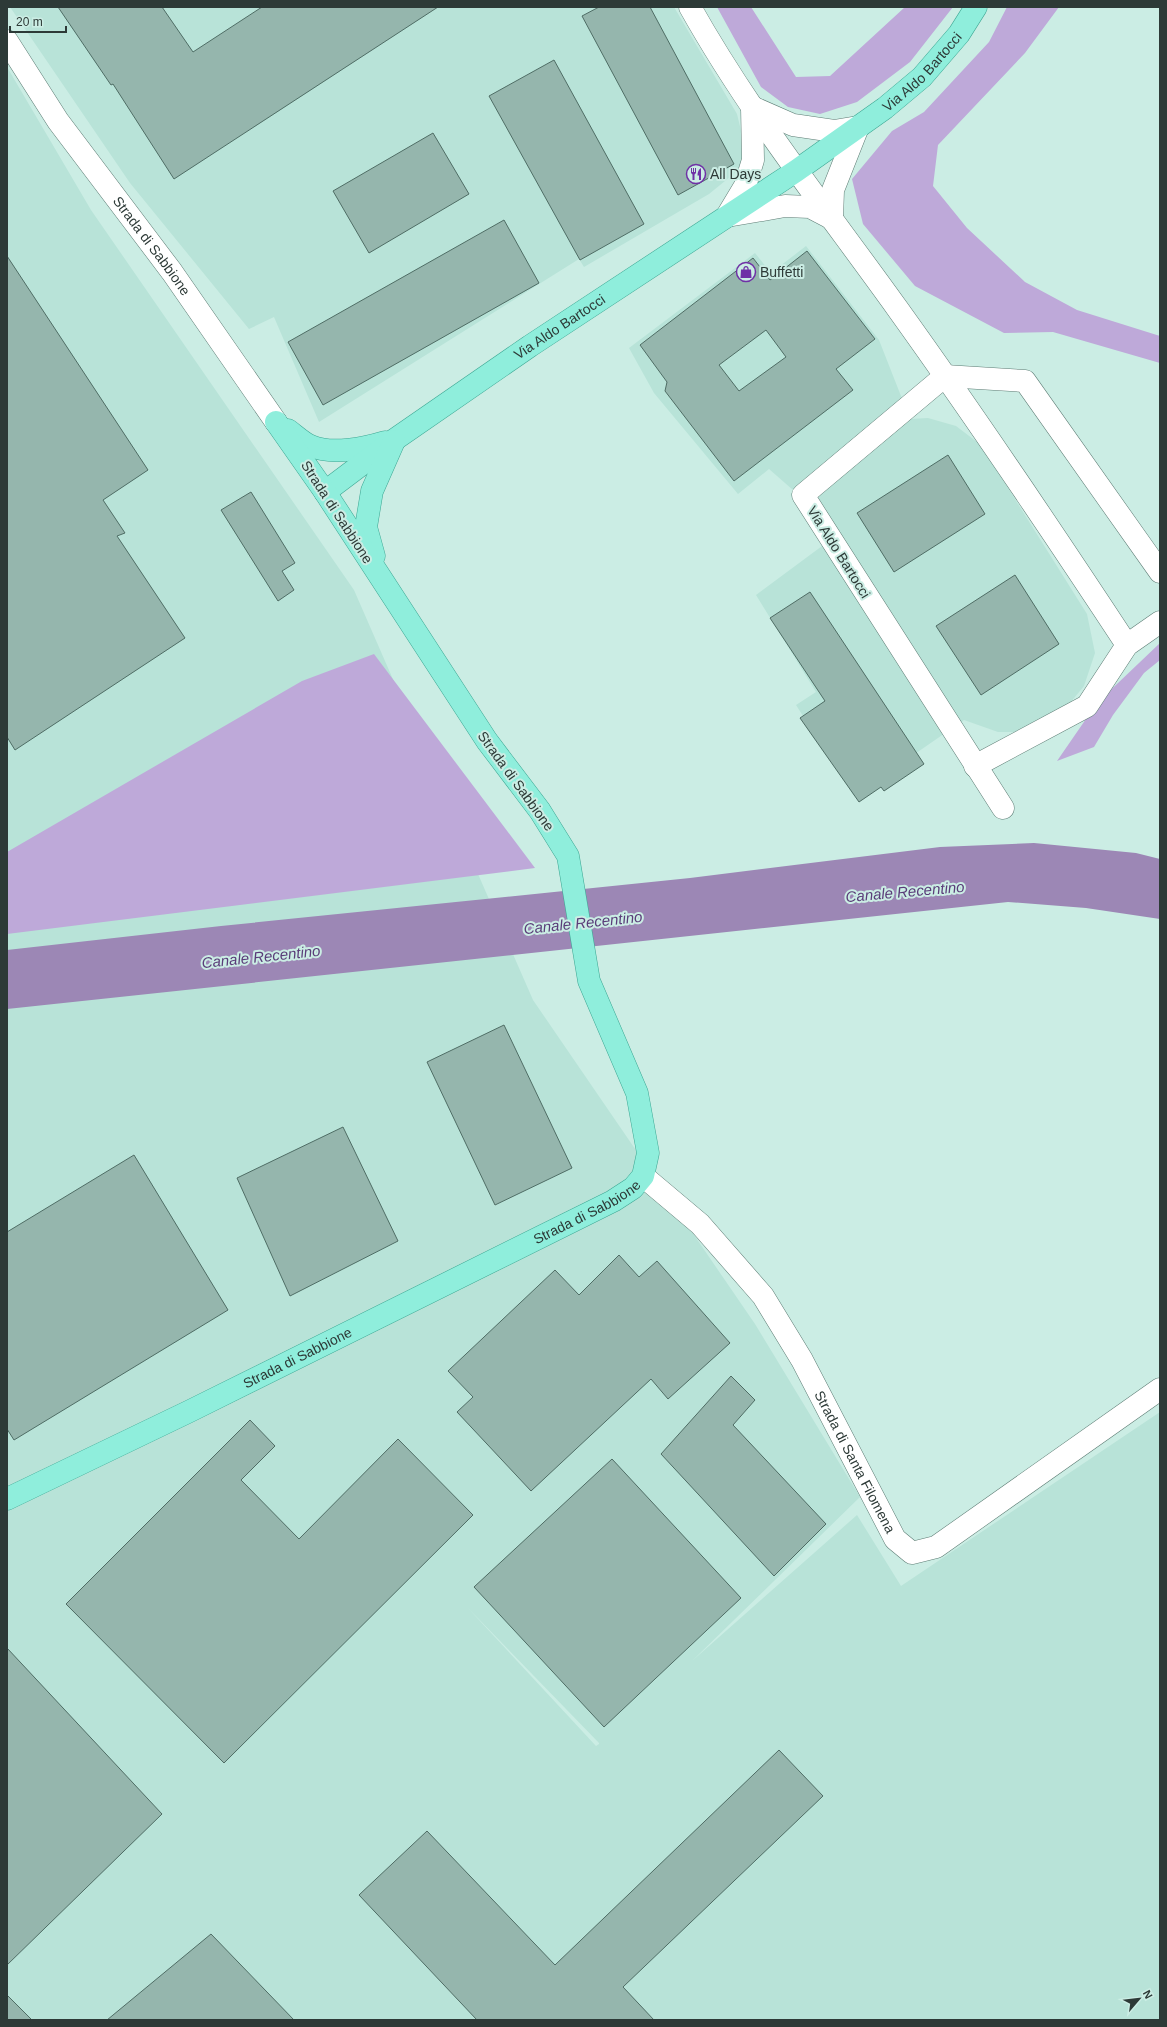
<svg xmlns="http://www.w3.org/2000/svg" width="1167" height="2027" viewBox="0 0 1167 2027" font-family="Helvetica,sans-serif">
	<rect width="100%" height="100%" fill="#cbede4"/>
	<path fill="#b8e3d8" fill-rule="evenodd" d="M10,7H674L737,114L744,143L741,168L709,194L584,267L579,259L319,422L274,317L249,329L130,183Z
		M7,67L91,210L354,590L533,1000L755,1324L860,1497L692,1661L857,1515L901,1586L1160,1412V2020H7ZM467,1607L599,1743V1744L596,1746Z
		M806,246L879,340L910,419L928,418L956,426L981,445L1087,614L1095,653L1084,686L1056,720L1028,732H998L964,720L854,796L796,705L816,692L756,595L841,532L769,469L738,494L654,393L629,348L755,253L771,273Z"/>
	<path fill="#bea9d9" d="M717,7H751L796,77L830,76L905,7H953L910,62L857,102L820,114L788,107L761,87Z
		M1007,7H1059L1025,53L938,145L933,186L967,228L1025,282L1077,310L1160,336V363L1053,332L1004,333L915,286L863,224L852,179L892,131L924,112L989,42Z
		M1160,643V660L1144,673L1113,715L1094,747L1057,761L1097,703Z
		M374,654L535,868L7,934V852L302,681Z"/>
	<path fill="#9c87b5" d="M1034,843L1136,853L1160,859V919L1086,908L1008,902L7,1009V950L221,926L690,878L940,847Z"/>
	<path fill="#95b6ad" stroke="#4f6d65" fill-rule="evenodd" d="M58,7H162L193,52L262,7H438L174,179L113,84L111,85Z
		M599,7H650L734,164L678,195L582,16Z
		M554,60L644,224L580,260L489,96Z
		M433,133L469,194L369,253L333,191Z
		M504,220L539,283L323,405L288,342Z
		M807,251L875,339L836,369L853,390L734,481L665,391L667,382L640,345L753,258L770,280ZM766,330L786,357L739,391L719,365Z
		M7,256L148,470L103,500L125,533L117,536L185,638L15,750L7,737Z
		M948,455L985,514L894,572L857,513Z
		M251,492L295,563L282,571L294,590L278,601L221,510Z
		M1015,575L1059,644L981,695L936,626Z
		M810,592L924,764L884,791L881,787L859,802L800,718L825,701L770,618Z
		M504,1025L572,1168L495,1205L427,1062Z
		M343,1127L398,1241L290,1296L237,1178Z
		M134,1155L228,1310L14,1440L7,1429V1232Z
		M619,1255L639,1277L657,1261L730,1343L668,1399L651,1379L531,1491L457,1412L473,1397L448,1371L555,1270L579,1295Z
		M731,1376L755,1400L733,1425L826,1524L774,1576L661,1454Z
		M250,1420L275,1446L241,1480L299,1539L398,1439L473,1515L224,1763L66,1604Z
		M612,1459L741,1598L604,1727L474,1587Z
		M7,1648L162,1814L7,1965Z
		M779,1750L823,1796L623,1987L654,2020H477L359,1895L427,1831L555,1965Z
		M211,1934L294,2020H107Z
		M7,1995L32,2020H7Z"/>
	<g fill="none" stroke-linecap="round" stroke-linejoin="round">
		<g stroke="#5d7c74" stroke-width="23">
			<g id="minor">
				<path d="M690,7C750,114 826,209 897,308C976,418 1052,531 1127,645"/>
				<path id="s1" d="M7,41L58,121L172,272L276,422"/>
				<path d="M752,107L793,125L834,131L858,127"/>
				<path d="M727,216L745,186L753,160L752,107"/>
				<path d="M727,216L785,206L810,207L831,218"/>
				<path d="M832,219L833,190L858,127"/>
				<path d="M975,766L1087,706L1127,645L1160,622"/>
				<path d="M1003,808L803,495L945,376L1025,381L1160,572"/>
				<path id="s2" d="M643,1176L700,1224L763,1296L802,1360L895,1539L912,1553L936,1547L1160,1389"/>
			</g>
		</g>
		<g stroke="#3da793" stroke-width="23">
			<g id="major">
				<path d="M288,430C295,435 303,443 311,446C332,455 365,448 385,442"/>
				<path id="s3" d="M325,492L394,440L530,346L796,171L885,108L922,77L959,34L976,7"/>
				<path d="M374,556L366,527L372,491L394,441"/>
				<path id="s4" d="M7,1499L190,1411L613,1201L633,1188L643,1176L648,1153L637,1093L589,981L568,856L540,811L487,741L325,492L276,422"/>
			</g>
		</g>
		<use href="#minor" stroke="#fff" stroke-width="22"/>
		<use href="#major" stroke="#8feedc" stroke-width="22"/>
	</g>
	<defs>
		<g id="restaurant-ring" transform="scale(1)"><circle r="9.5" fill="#cbede4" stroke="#6f31a6" stroke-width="1.5"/><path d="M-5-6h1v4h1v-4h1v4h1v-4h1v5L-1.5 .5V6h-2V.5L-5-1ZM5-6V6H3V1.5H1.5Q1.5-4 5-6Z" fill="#6f31a6"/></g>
		<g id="shop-ring" transform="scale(1)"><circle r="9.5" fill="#cbede4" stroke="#6f31a6" stroke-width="1.5"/><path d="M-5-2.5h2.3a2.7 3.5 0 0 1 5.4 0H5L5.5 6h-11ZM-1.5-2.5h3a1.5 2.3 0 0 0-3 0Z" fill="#6f31a6"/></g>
	</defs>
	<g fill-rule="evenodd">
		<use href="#restaurant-ring" x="696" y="174"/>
		<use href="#shop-ring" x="746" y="272"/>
	</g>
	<g text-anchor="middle" stroke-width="4" stroke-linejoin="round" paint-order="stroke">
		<g font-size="14" fill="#2d3a37" stroke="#cbede4">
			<text dy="5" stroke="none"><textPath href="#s3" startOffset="731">Via Aldo Bartocci</textPath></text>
			<text dy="5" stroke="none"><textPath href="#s1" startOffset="251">Strada di Sabbione</textPath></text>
			<text dy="5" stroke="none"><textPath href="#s3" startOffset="287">Via Aldo Bartocci</textPath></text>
			<text transform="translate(337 512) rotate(57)" y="5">Strada di Sabbione</text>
			<text transform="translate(839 552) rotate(58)" y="5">Via Aldo Bartocci</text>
			<text transform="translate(516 781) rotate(54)" y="5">Strada di Sabbione</text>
			<text dy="5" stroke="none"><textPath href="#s4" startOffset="647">Strada di Sabbione</textPath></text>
			<text dy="5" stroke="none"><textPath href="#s4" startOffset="323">Strada di Sabbione</textPath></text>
			<text dy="5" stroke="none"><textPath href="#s2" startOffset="360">Strada di Santa Filomena</textPath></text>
		</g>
		<g font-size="14" fill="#2d3a37" stroke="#cbede4" text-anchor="start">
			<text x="710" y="179">All Days</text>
			<text x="760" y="277">Buffetti</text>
		</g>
		<g font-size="15" font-style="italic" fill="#5a3d79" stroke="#cbede4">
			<text transform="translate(905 892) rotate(-5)" y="5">Canale Recentino</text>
			<text transform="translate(583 923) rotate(-6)" y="5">Canale Recentino</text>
			<text transform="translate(261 957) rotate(-6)" y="5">Canale Recentino</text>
		</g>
	</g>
	<rect width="1167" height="2027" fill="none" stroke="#2d3a37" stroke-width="16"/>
	<g transform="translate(1139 1999) rotate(62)" stroke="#cbede4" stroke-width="3" paint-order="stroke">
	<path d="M0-3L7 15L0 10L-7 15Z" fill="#2d3a37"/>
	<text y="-6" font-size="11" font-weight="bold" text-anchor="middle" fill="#2d3a37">N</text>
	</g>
	<path d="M10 26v6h56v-6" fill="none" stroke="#2d3a37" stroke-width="2"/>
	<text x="16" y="26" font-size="12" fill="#2d3a37" stroke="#cbede4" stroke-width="3" paint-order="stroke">20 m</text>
</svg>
